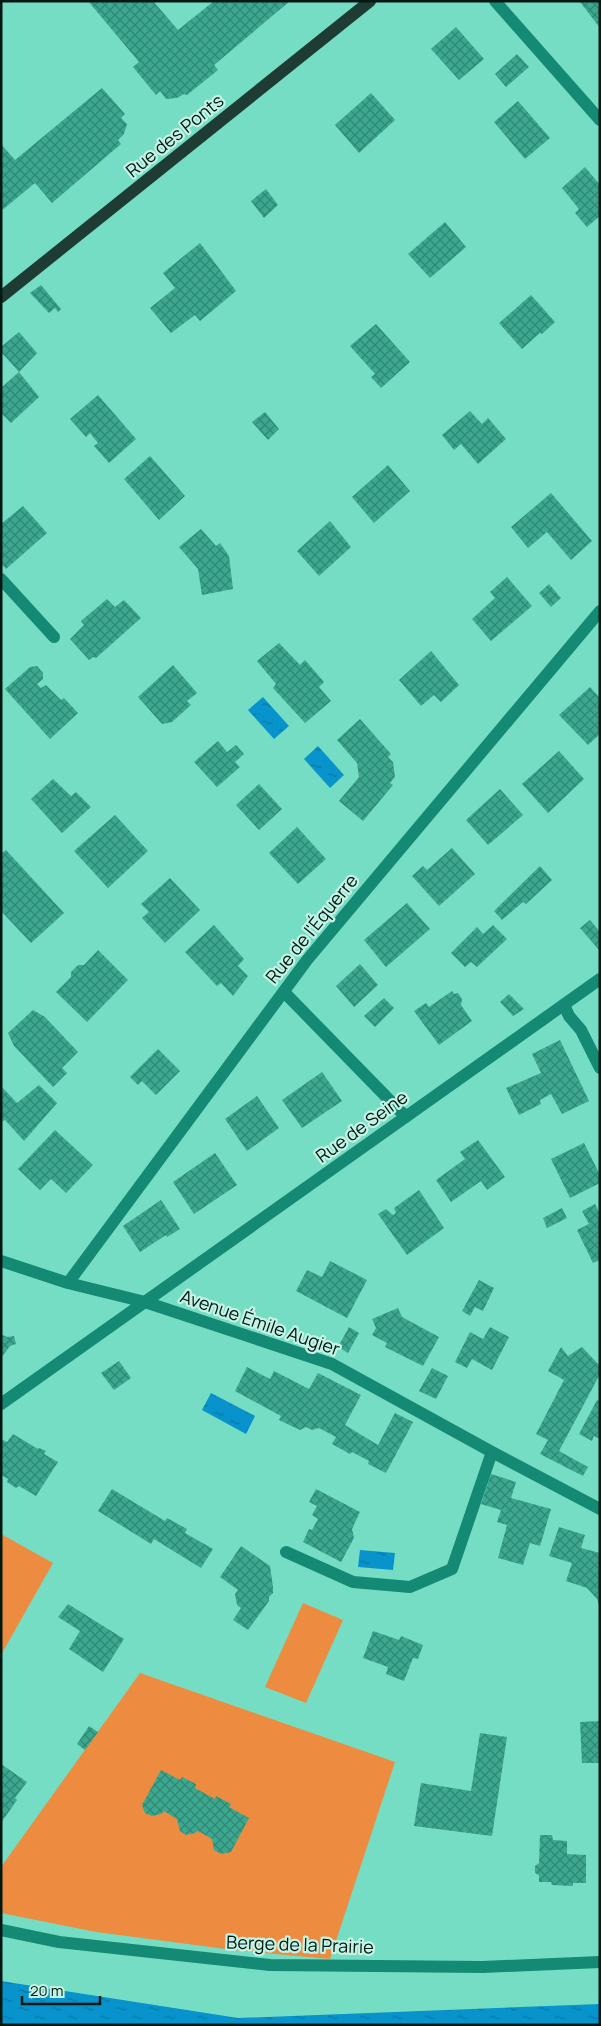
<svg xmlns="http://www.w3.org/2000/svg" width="601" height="2026" viewBox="0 0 601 2026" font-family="Manrope,sans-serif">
	<defs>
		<pattern id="water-ripples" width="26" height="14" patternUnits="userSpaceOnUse" patternTransform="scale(1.25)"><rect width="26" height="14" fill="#0893cc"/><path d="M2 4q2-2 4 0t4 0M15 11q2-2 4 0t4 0" fill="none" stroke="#0777a4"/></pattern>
		<pattern id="building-cross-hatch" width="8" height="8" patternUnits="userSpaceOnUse" patternTransform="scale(1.25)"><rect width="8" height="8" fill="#3ca890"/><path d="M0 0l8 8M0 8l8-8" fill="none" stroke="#308874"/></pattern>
	</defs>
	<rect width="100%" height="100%" fill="#75ddc3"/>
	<path fill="#ed8c40" d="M1,1534L53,1563L1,1655Z
		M303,1603L343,1620L306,1703L265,1687Z
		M140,1673L395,1762L330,1959L233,1950L96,1932L1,1913V1867Z"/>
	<path fill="url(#water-ripples)" d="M263,697L289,726L274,739L248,710Z
		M318,746L344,775L330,788L304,759Z
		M211,1393L255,1416L246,1434L202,1410Z
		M360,1550L395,1553L393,1570L358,1567Z
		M1,1981L238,2018L600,2004V2025H1Z"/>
	<path fill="url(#building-cross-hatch)" d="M88,1H153L178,30L214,1H290L214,65L218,70L187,95L184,94L177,98L166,99L160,91L156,95L133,67L139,62Z
		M581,1H600V28L580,2Z
		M456,27L484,59L459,80L431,49Z
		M517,54L529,67L506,87L495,74Z
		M102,88L125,114L121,118L127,124L124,134L118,140L121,144L52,203L35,183L1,211V144L15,160Z
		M371,93L395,120L359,153L335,125Z
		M518,101L550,138L525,159L494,122Z
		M585,167L600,185V216L587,227L575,213L579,209L562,188Z
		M266,189L278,205L264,218L251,201Z
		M445,222L466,247L430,278L408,254Z
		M200,243L236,291L200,321L195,315L171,333L150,308L175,288L163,273Z
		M41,285L61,309L58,312L55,308L49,313L30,293Z
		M531,295L555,322L542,334L540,333L522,349L499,323Z
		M376,324L410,362L381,388L371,377L375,374L350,346Z
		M19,332L37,353L19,372L39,397L11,423L1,413V388L19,372L1,352V347Z
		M98,395L136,439L109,463L94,446L98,443L90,433L86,437L70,419Z
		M470,411L482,424L488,418L506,439L478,464L461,444L454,450L442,435Z
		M265,412L279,429L268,440L252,422Z
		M150,456L185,496L159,520L124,479Z
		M388,465L410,491L374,523L352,497Z
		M551,493L592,541L571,560L547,532L528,548L511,527Z
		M23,506L47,533L6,569L1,563V524Z
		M330,521L351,547L319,576L297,551Z
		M201,529L216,546L220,543L229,556L233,589L202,595L198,569L179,547Z
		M507,577L532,606L491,641L472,619L495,598L490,592Z
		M549,584L561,598L551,607L539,593Z
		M107,599L115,607L124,600L141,618L96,658L93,657L89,660L70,639L84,625L81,621Z
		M279,643L300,665L305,660L324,682L319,687L331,701L305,723L273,688L276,684L257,661Z
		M431,651L459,685L441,702L434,695L421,706L399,680Z
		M173,665L197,693L187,701L191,705L172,722L162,724L138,697Z
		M37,666L43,673V679L37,684L41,688L46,685L61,700L64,698L78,713L50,739L5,689L30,667Z
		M590,687L600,698V734L588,745L559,715Z
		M360,719L391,754L388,757L393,762L395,777L390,783L393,785L363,821L339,801L359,777L357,763L337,740Z
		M218,741L227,752L236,745L244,754L235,762L240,767L217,787L194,762Z
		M559,751L584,779L548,813L522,784Z
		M53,779L71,796L76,792L91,807L62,833L31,799Z
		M259,784L282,809L259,830L236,805Z
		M500,789L523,815L488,845L466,820Z
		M115,815L148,851L108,888L74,851Z
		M297,827L326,859L298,884L269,853Z
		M452,848L475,874L439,906L412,876L423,866L427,870Z
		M6,850L64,913L31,943L1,911V854Z
		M540,866L552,880L526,904L523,902L502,920L494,911Z
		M170,878L200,910L165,943L142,918L149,912L141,904Z
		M407,903L430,929L386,967L364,940Z
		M590,920L600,932V951L580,928Z
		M214,925L244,959L238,966L248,976L233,996L221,983L217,986L185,952Z
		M493,925L507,939L477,967L471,962L465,967L451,953L477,927L483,934Z
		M98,950L128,980L87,1022L56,992L71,977V972L78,965H84Z
		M360,964L378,985L354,1007L336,986Z
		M452,991L454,994L458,993L462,999L461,1005L472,1021L439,1045L414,1011L426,1003L429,1007Z
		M509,994L524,1009L513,1016L500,1002Z
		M384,998L394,1008L375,1027L364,1016Z
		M33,1010L45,1017L78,1052L62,1068L67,1073L53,1087L14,1046L8,1033Z
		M560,1040L589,1101L562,1114L551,1094L540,1100L541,1104L519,1115L506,1088L541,1073L532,1054Z
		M158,1049L180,1071L156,1095L142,1081L138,1085L130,1077Z
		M322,1072L342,1101L302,1128L282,1100Z
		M39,1085L57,1103L24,1141L5,1120L1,1122V1086L17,1103Z
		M257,1096L279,1128L247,1151L225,1119Z
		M55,1130L93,1165L66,1193L51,1179L40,1190L18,1169Z
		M478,1140L505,1177L487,1190L481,1181L451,1202L436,1180L465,1159L460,1152Z
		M584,1143L600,1175V1183L570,1198L551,1159Z
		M215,1153L237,1185L194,1214L173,1182Z
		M419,1190L444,1228L407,1255L378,1214L386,1209L393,1215L396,1213L394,1208Z
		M161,1200L180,1229L167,1237L166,1235L140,1252L123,1226Z
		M595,1204L600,1214V1260L593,1263L577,1230L589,1224L582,1211Z
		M562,1208L567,1218L547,1228L543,1218Z
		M330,1261L367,1280L347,1318L296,1291L307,1270L322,1277Z
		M479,1280L494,1288L483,1311L475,1307L470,1316L462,1311Z
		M398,1308L402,1317L439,1337L423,1366L385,1347L387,1343L372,1335L376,1328L372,1319Z
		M349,1327L359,1333L348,1353L338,1347Z
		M490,1327L509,1337L492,1370L472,1359L467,1368L455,1362L470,1332L483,1339Z
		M1,1334L7,1337L14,1336L16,1344L10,1346L1,1358Z
		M561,1347L568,1356L582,1347L600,1366V1374L559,1451L588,1467L583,1476L540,1454L548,1440L536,1434L564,1380L548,1371Z
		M119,1361L131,1378L114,1390L101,1373Z
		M247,1367L270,1379L274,1371L309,1389L318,1373L361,1395L345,1425L378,1445L395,1413L413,1422L386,1473L368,1464L369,1461L352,1452L350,1454L332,1444L336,1437L319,1428L312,1430L306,1427L300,1430L279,1420L281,1416L235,1391Z
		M432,1368L448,1376L436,1399L419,1391Z
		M597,1400L600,1401V1439L594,1436L592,1441L579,1434Z
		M13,1434L38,1449L39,1448L46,1451L44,1454L58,1462L36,1496L19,1486L16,1488L7,1482L8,1479L1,1475V1439L7,1442Z
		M491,1474L516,1482L511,1498L551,1509L540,1546L530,1543L523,1565L498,1558L507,1525L497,1522L501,1510L481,1504Z
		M112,1489L165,1521L167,1518L187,1529L185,1533L213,1549L201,1568L154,1539L151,1544L98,1511Z
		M316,1489L360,1512L352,1529L354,1538L341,1562L303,1542L309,1529L312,1530L318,1519L312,1515L317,1506L309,1502Z
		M559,1527L585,1535L581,1548L600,1553V1607L597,1599L587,1588L566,1581L572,1563L549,1556Z
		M241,1546L270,1566L273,1587V1593L269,1597V1601L248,1630L233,1620L241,1608L237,1605L235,1594L238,1590L220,1577Z
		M68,1604L124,1639L103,1672L69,1649L80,1631L58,1617Z
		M373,1631L399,1640L401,1636L423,1645L418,1659L413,1658L404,1681L386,1674L388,1667L363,1658Z
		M600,1721V1763H582L580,1722Z
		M89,1726L98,1732L85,1750L77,1744Z
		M480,1733L507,1737L492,1836L414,1826L421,1783L471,1791Z
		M1,1764L27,1782L15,1798L17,1800L1,1823Z
		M161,1770L180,1780L182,1777L196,1784L195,1788L215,1799L216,1796L231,1804L229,1807L249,1818L231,1852L221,1854L214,1850L212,1839L198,1831L195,1833L186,1835L180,1831L177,1819L164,1811L161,1814L152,1816L145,1813L142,1805Z
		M540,1835H552L553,1840L567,1841V1854L586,1855V1883H573V1886L552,1885L551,1882H539V1875L535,1873V1866L539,1863Z"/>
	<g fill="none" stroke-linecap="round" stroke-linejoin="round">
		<path stroke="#148973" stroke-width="12" d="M495,1L600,120
			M1,579L54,637
			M284,992L406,1117
			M564,1005L569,1016L581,1030L600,1068
			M1,1261L68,1283L145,1302L332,1364L492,1452L600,1509
			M68,1283L307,960L600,611
			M1,1404L600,979
			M286,1552L353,1582L410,1587L452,1569L492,1452
			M1,1930L59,1942L270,1965L483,1967L600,1962"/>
		<path stroke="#1e3c34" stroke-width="12" d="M1,297L370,1"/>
	</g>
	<g text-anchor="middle" stroke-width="4.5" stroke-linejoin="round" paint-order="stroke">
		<g font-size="18" fill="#021813" stroke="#c3f3e5">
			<text transform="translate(175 136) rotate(-39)" y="6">Rue des Ponts</text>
			<text transform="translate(312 929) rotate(-51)" y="6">Rue de l'Équerre</text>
			<text transform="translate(362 1127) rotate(-36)" y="6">Rue de Seine</text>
			<text transform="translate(260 1323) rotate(19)" y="6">Avenue Émile Augier</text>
			<text transform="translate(300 1945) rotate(2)" y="6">Berge de la Prairie</text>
		</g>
	</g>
	<rect width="601" height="2026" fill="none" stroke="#021813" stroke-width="5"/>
	<path d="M22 1996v8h78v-8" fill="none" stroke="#021813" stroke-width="2.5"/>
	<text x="30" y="1996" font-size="15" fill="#021813" stroke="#c3f3e5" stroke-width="4" paint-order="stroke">20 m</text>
</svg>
